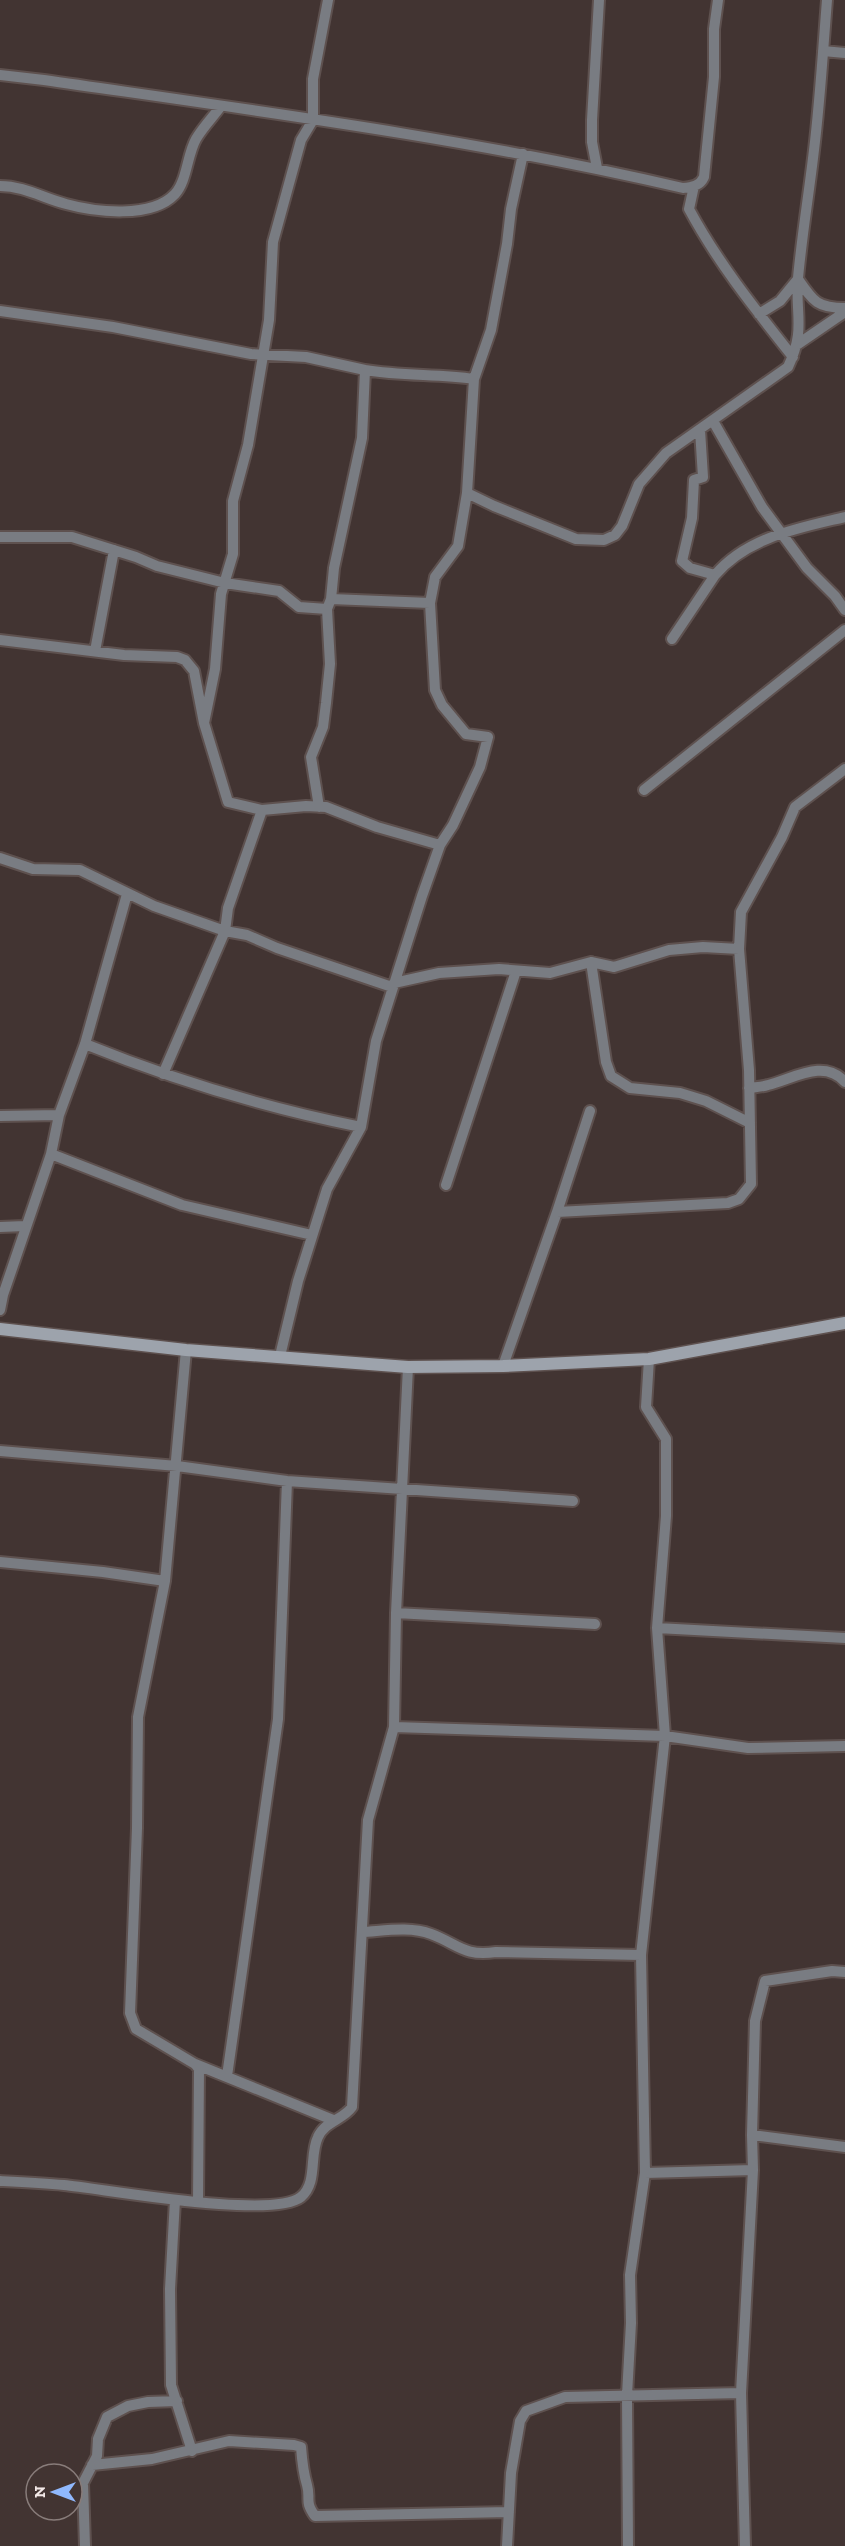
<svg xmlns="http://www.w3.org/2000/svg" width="845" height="2546" viewBox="0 0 845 2546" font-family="'Zilla Slab',serif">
	<rect width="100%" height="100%" fill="#423432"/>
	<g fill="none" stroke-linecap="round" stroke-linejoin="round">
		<g stroke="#5e514f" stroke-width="14">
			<path id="street" d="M823,51L845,53
				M0,75L44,80C258,111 473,139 683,188C692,187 700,186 704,177L714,77V29L718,0
				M523,154L511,209L507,244L491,330L474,379L467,493L494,506L576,539L604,540L615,535L622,526L639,484L666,453L788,367C806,329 795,315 798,278C802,235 809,193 814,150C820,101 823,50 827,0
				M597,168L592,142V120L599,0
				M0,186C24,186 43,198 66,204C95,212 152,219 175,194C187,181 187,155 196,139C203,127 213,117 221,106
				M694,186L689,209C718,263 755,309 793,357
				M0,311L113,327L251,354L306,357L365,370
				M759,314L780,301L798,279C813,301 817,308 845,308
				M798,344L845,312
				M713,421L762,507L807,568L835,596L845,610
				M700,430L703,477L694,480L692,518L682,561L690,568L715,575C747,537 799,528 845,517
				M0,537H72L136,557L157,566L225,583L279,591L299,607L327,609
				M430,603L435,577L458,546L467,493
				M672,639L715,575
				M0,640L124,655L177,657L185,660L194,671L204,723L228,802L262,810L228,908L225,931L247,935L277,948L392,987
				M95,651L114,550
				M204,723L215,669L221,594L233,554V501L248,445L269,320L273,242L301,140L313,120V79L328,0
				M644,790L845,630
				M319,807L311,757L323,727L326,703L330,664L327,609L331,599L334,568L362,438L365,370C402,376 438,374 474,379
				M262,810L306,806L326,807L377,827L440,845
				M0,858L33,869L80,870L154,906L225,931L163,1074
				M591,962L606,1062L611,1076L630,1088L680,1093L706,1101L750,1123
				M394,983L439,973L499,969L550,973L591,962L614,967L669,950L703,947L739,949
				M85,1044C174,1080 266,1108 361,1127
				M749,1088C755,1087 762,1087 768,1085C793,1079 824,1058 845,1082
				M0,1116L59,1115
				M51,1154L182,1205L312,1235
				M446,1185L516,971
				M557,1212L590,1111
				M0,1227L25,1226
				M0,1310L3,1295L51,1154L59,1115L85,1044L127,894
				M186,1350L165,1581L138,1717L137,1828L130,2013L136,2029L195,2064L199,2069L198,2202
				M280,1356L298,1281L327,1189L361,1127L376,1041L422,896L440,845L453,825L480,767L488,737L466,734L442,705L435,690L430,603L331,599
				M503,1366L557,1212L728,1203L739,1199L751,1184L749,1070L739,949L741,912L782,837L795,807L845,769
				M0,1451L177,1466L287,1481L573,1501
				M0,1562L103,1572L165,1581
				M396,1613L595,1624
				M657,1628L845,1638
				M394,1727L665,1736L748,1748L845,1746
				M362,1932C383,1931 410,1926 431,1934C458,1944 464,1957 496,1952L641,1955
				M845,1972L832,1971L765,1981L755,2021L752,2135L845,2147
				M195,2064L333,2120
				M227,2076L278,1719L287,1481
				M645,2173L753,2170
				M0,2181C21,2182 43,2183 64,2185C106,2189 272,2220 301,2197C318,2183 309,2155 318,2137C325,2121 343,2120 352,2107L368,1820L394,1727L396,1613L408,1367
				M175,2200L170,2289L171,2385L192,2451
				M92,2465L152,2459L229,2441L294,2445L301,2447C302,2460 303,2472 307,2485C311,2499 304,2501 315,2516L509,2512
				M85,2546L83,2483L97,2456L98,2439L107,2417L128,2406L148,2402L177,2401
				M507,2546L511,2473L520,2421L526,2411L565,2397L741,2393
				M628,2546L627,2395L631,2323L630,2275L645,2173L641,1955L665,1736L657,1628L666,1516V1439L646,1407L649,1359
				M745,2546L741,2393L753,2170L752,2135"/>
		</g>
		<g stroke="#5e514f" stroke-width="15">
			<path id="secondary" d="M0,1329L186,1350L408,1367L503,1366L649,1359L845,1323"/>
		</g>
		<use href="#street" stroke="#797c82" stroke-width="10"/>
		<use href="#secondary" stroke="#9da3ac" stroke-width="12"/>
	</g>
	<g transform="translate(54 2492) rotate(270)"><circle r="28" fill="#423432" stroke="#887c7a" stroke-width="1.5"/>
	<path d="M0-4.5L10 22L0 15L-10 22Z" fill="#90b8fd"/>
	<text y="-9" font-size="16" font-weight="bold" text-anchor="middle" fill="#f2e8e7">N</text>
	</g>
</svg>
